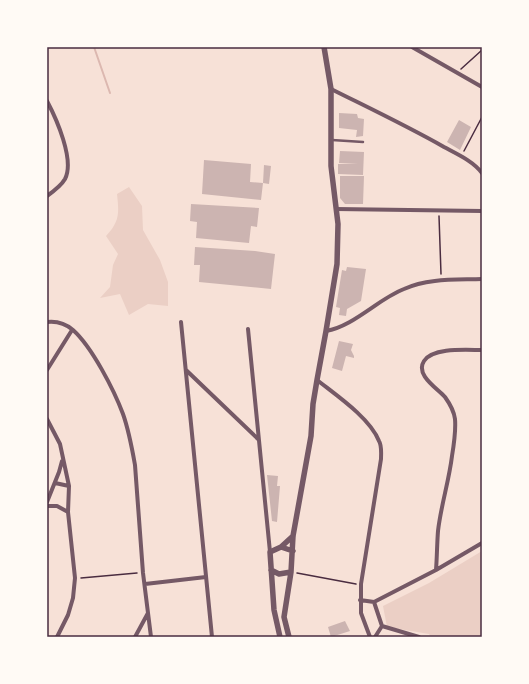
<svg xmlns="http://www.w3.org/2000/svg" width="529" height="684" viewBox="0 0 529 684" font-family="'Zilla Slab',serif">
	<rect width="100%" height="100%" fill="#f7e1d7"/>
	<path fill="#ebcfc5" d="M129,187L142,206L143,230L160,260L168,282V306L148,304L129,315L120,294L100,298L110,287L113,265L118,254L106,236C120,221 119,213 117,194Z
		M482,551V637H431L429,634L387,627L383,606L429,583Z"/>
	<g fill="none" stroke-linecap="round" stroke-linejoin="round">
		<path stroke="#dcb8b0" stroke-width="2" d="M94,47L110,93"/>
	</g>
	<path fill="#ccb4b1" d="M339,113L357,114L358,118L364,119L363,136L356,137L357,130L339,128Z
		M459,120L471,127L460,150L447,142Z
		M340,151L364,152L363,175L338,174V164H358L339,163Z
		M204,160L251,164L250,182L263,183L261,200L202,194Z
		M264,165L271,166L269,184L263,183Z
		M340,176H364L363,204H345L340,198Z
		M191,204L259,208L257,227L251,226L249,243L196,238L197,222L190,221Z
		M195,247L255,251L275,254L271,289L199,282L200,265H194Z
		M347,267L366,269L361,301L347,309L346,316L339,315L340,308L336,307L342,270L346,271Z
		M339,341L353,344L351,350L354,356V358L346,356L342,371L332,368Z
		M267,475L278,476L277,486H280L277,522L272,521Z
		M345,621L350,631L331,637L328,627Z"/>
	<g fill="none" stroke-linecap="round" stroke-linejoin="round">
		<path stroke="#4a2c40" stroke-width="1.5" d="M461,69L482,50
			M464,151L482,117
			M439,216L441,274
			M297,573L356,584
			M81,578L137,573"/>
		<path stroke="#755966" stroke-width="2.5" d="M332,140L363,142"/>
		<path stroke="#755966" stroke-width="4" d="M412,47L482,87
			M331,89C369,108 407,126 444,147C457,154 473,161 482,173
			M47,101C56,118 75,160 65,179C61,186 54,191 47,196
			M336,209L482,211
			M47,322C56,321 66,324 73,330C92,347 114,390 123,414C129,431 132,448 135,465L143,573L151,637
			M181,322L212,637
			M248,329L270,552
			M326,331C354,326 378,299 404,289C428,278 456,280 482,279
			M47,370L72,330
			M186,370L258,439
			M317,380C336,395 370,418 379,441C382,446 381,453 381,459L361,584V613L370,637
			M47,419L60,444L69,486L68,512L75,578L73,598L68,615L57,637
			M55,483L69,486
			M47,502L59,472L62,461
			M47,506H57L68,512
			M436,570C437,557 437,544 438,531C441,505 449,481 452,456C454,444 456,431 455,419C454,411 450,404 445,397C437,388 415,375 424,361C433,347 467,350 482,350
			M145,584L206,577
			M360,600L374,602L436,570L482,543
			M374,602L382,626
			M135,637L148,613
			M375,637L382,626L419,637"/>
		<path stroke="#755966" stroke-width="5.5" d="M281,547L293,536
			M271,570L279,574L291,572
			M280,637L274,610L270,552L281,547L293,551
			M289,637L284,617L291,572L293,536L311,436L313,404L317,380L326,331L337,264L338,224L331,166V89L324,47"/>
	</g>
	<rect width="529" height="684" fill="none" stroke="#fffaf5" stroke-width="96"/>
	<rect x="48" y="48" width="433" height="588" fill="none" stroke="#4a2c40" stroke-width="1.5"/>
</svg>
